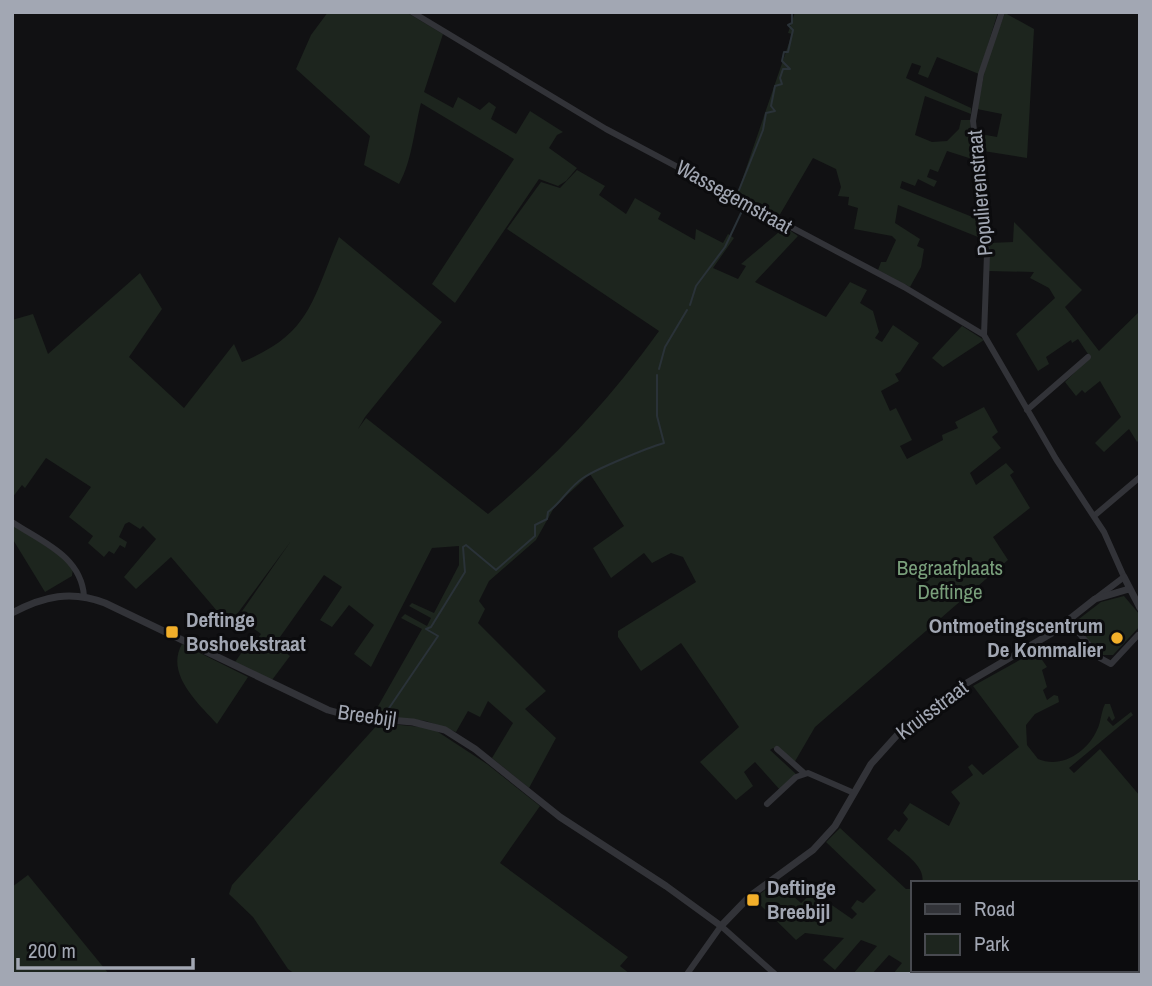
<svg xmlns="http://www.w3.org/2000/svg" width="1152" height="986" viewBox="0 0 1152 986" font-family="'Archivo Narrow',sans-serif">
	<rect width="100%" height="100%" fill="#111113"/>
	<path fill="#1d251e" d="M328,12H406L443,34L424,92L453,108L458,97L480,110L489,102L496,107L491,119L516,134L530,111L563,132L557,135L549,148L577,168L566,181L558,186L539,179L455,303L432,284L514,159L421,103C414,130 412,161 399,184L364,165L370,136L296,69L311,35Z
		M795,12H998L979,74L937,57L928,78L918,74L921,66L912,63L906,78L971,108V114L925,96L915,135L932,142L947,141L959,129L961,120H970L972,159L947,151L938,172L930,169L927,177L937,181L934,187L918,179L915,186L902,181L900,188L980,220L983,239L898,205L895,223L920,239L917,246L924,249L921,267L910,287L878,270L881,262H886L896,240L892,236L854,229L858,208L848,205L849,197L838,196L841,187L836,169L813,158L779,216L738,192L792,34L788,33Z
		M1005,13L1034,29L1027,158L977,150L975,133L997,137L1002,114L977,109L987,60Z
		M577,170L605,186L599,195L626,214L635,198L661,213L658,219L695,240L696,229L723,243L728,234L734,238L713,268L738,279L746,266L741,264L785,227L798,236L755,282L826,317L850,282L867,290L860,303L873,311L879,332L875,338L882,342L893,325L919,343L900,372L895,374L899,381L881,391L890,411L896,408L912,440L900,446L907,459L943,440L942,435L958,428L955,422L984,407L998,432L992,437L1001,448L970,473L976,485L1006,463L1014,472L1010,475L1030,508L993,537L1008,560L815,727L794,763L773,748L770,750L796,774L780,790L755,762L744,772L753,786L736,800L700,762L739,727L681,643L641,671L618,637V631L696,582L683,557L671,553L652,563L644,553L611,578L593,548L624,526L590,474L555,506L536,540L489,581L479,601L485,609L478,623L546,691L525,709L556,738L529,788L492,758L513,723L488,701L480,717L468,711L456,732L426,721L373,715L422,629L401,618L405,614L427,626L431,618L409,606L412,603L434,613L459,565V546L432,548L371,667L354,654L374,625L349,605L332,627L320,620L342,587L324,575L275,644L290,656L272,680L235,662L254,635L258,638L261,634L238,617L291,541L229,625L171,557L136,589L124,577L156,539L143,526L140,529L129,522L125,524L119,537L127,542L125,548L120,545L114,554L109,551L104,557L88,543L93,536L69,517L91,487L46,458L25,488L22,485L12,498V320L33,314L48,354L140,273L162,309L129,357L184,408L234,344L242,362C311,334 312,300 339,237L442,322L365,417L358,429L366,418L488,514C555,458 607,403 659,331L507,229L541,182L560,188Z
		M1014,222L1082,290L1065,307L1099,351L1140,311V439L1137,442L1129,429L1104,452L1095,443L1121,417L1100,381L1085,393L1082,390L1076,396L1065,382L1090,357L1078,339L1072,343L1071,340L1046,357L1049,364L1038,371L1016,334L1055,298L1049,288L1030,278L1034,272L989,271V243L1013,242Z
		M962,326L984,340L943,367L932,358Z
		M12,523L69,562L73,568L72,576L45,592L12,538Z
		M1124,596L1140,615V626L1113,655H1099L1075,622L1101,602Z
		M182,644L248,677L217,724C198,703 165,674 182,644Z
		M1036,651L1047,667L1042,670L1047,687L1043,690L1047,700L1054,695L1058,696L1059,702L1035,714L1026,725L1027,745L1038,759C1062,769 1087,752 1097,730C1101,722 1101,712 1105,704H1110L1115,718L1112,721L1109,716L1107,720L1113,726L1131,712L1133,715L1069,768L1074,773L1100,749L1140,796V935L1136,938V883H922C927,865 899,850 887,839L895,829L899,832L908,819L903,813L910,803L949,826L960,803L951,792L973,775L968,767L972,764L983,775L1019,747L973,686Z
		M379,723L432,728L487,764L540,806L500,863L628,957L620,966L630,974H295L288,969L253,917L229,894L232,885Z
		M840,828L906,889H912V970H968L965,974H893L902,963L889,955L872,974H853L877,946L861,940L835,970L823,960L844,938L805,933L796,940L754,899L776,881L801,903L813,892L852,919L857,914L851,908L857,900L863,903L876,890L826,842Z
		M28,875L109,974H12V887Z"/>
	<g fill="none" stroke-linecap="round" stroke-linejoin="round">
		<path stroke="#2a3238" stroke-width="2" d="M739,190L763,130L766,113L775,111L771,106L775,86L782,84L780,78L783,69H790L782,61L784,52H788L793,30L788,25L792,23V12
			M690,305L696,286L725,247L742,211
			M659,369L665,347L687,310
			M385,714L438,636L426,629L431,627L465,572L463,547L466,545L496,570L535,536V525L547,519L548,512C562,502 568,488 583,478C596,469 647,448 664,443L657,416V375"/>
		<path stroke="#323338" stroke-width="6" d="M412,12L606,129L904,287L984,335L1056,459L1104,532L1124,577L1095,599
			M984,335L987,254L973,121L981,74L1002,12
			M1027,410L1088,357
			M1094,516L1140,477
			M12,522C42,542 81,556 84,596
			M1068,620L1100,658L1111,664L1138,635
			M777,749L804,773
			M767,804L796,777L808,773L854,793
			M687,974L721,926L775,974"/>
		<path stroke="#323338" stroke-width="7" d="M1124,577L1140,608
			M12,613C44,596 71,590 105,603L328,710L353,717L413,722L445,730L475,749L560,817L666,886L721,926L750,896L813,850L835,826L871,764L899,733L960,687L1052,633L1095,599L1129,589"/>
	</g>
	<g fill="#f2af2a" stroke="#0c0c0e" stroke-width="2.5">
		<rect x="165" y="625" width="14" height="14" rx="3.5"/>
		<circle cx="1117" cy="638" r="7"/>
		<rect x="746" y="893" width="14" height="14" rx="3.5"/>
	</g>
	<g text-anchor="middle" stroke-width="6" stroke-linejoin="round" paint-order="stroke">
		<g font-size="21" fill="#a2a7b3" stroke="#0c0c0e">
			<text transform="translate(980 193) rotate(-95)" y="7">Populierenstraat</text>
			<text transform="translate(734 197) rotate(29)" y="7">Wassegemstraat</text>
			<text transform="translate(932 710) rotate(-37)" y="7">Kruisstraat</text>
			<text transform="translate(367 716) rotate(8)" y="7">Breebijl</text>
		</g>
		<g font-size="21" fill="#799f7b" stroke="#0c0c0e">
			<text x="950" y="575">Begraafplaats<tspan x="950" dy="24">Deftinge</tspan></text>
		</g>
		<g font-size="21" font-weight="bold" fill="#a2a7b3" stroke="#0c0c0e" text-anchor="start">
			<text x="186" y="627">Deftinge<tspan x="186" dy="24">Boshoekstraat</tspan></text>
			<text x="1103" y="633" text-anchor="end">Ontmoetingscentrum<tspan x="1103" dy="24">De Kommalier</tspan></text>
			<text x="767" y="895">Deftinge<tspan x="767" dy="24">Breebijl</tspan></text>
		</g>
	</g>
	<rect width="1152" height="986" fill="none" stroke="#a2a7b3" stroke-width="28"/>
	<rect x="911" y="881" width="228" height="91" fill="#0c0c0e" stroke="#484a50" stroke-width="2"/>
	<rect x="925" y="904" width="35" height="10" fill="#323338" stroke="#484a50" stroke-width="2"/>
	<text x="974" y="916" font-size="21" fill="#a2a7b3">Road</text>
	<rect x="925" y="934" width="35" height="21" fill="#1d251e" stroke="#484a50" stroke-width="2"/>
	<text x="974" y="951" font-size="21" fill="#a2a7b3">Park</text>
	<path d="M18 958v10h175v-10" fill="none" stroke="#a2a7b3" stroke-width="3.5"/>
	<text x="28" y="958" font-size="21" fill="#a2a7b3" stroke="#0c0c0e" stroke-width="5" paint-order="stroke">200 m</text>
</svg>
